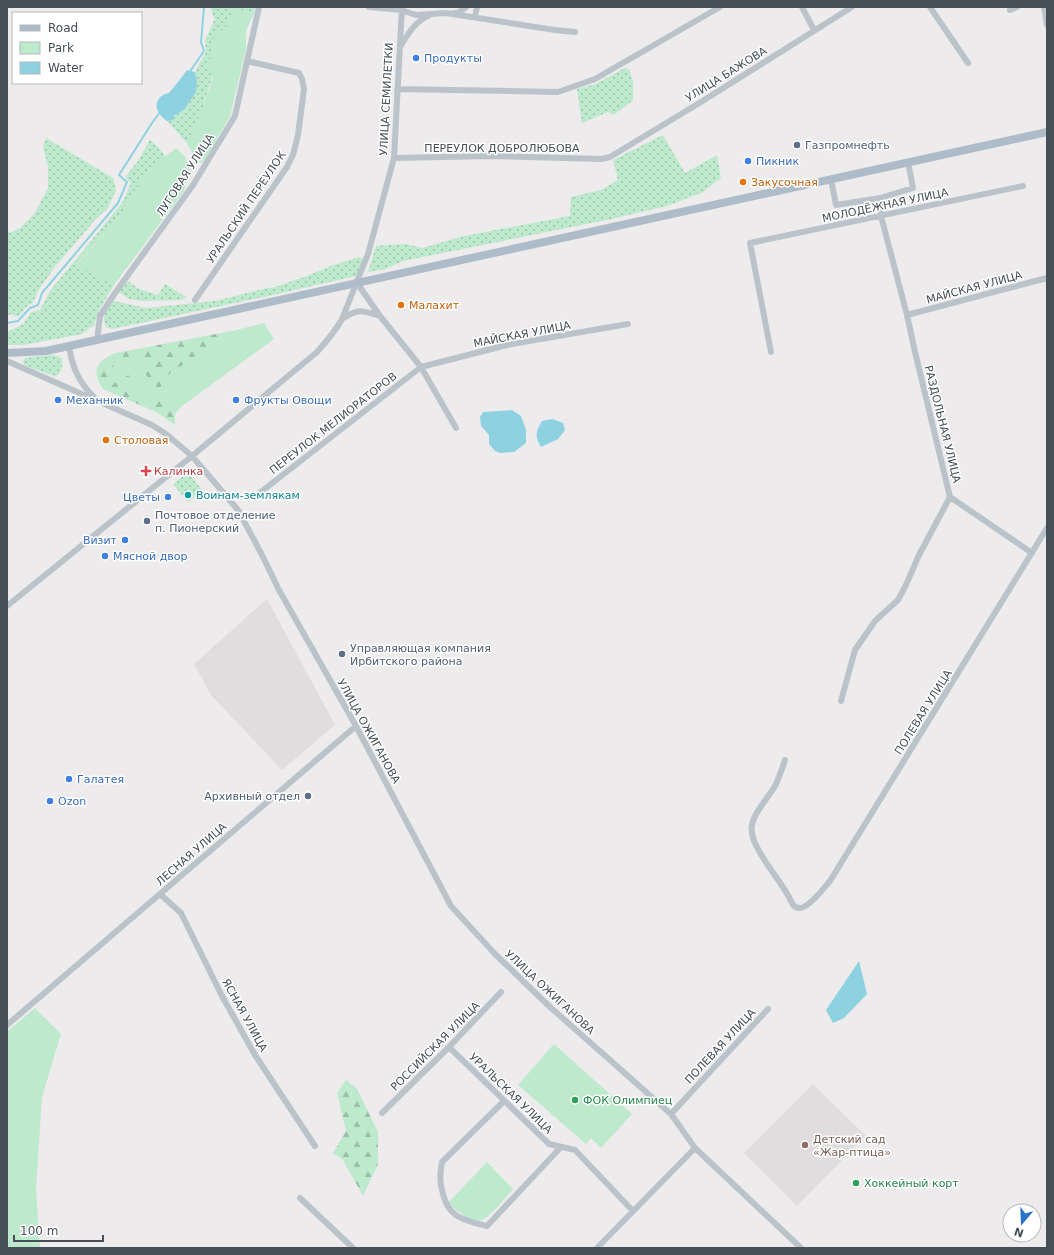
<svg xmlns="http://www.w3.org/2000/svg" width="1054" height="1255" viewBox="0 0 1054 1255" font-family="'DejaVu Sans',sans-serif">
	<defs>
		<pattern id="grass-dots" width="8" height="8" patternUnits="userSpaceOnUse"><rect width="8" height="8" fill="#bde9cd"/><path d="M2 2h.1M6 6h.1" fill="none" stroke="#9bbfa9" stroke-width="1.8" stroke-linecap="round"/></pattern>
		<pattern id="forest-firs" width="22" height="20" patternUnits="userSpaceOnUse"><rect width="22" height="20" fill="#bde9cd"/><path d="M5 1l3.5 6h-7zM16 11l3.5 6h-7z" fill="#9bbfa9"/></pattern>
	</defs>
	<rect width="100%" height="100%" fill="#eeebec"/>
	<path fill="#dfdddd" d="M267,599L335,725L282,770L211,695L194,664Z
		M813,1084L866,1136L797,1206L744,1153Z"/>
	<path fill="url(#grass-dots)" d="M211,7H255L254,13L233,9L201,113L187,143L167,121L172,120L173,116L179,113L184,110L189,103L197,81L195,72L206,52L205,41L215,19L212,14Z
		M625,68L629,69L633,82V100L614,115L608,112L582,123L577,89L596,84Z
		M663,135L685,173L717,155L721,178L703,192L667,206L611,219L403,261L385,269L368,272L376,246L406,244L422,248L464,236L570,216L571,197L601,190L618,180L613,160Z
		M46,138L113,178L116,190L108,208L95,220L54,268L38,291L33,303L28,305L18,317L11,314L7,316V231L10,233L20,228L35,213L48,188V167L43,147Z
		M150,140L157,146L166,157L148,171L117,220L76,264L114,285L99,310L94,325L82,334L23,345H7V332L23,324L31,312L40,310L50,291L122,203L131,183L125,177L138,161Z
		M359,257L363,260L360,275L273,295L112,329L106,327C102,316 105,310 114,301L146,308L215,301L263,289L275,287L304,277L331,266Z
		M128,281L139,289L158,295L165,284L186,297L182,300L141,301L129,299L119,292Z
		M51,355L58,356L62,359C63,366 62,370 58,375L54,376L24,365L23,361L25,358Z
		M188,472L202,490L188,502L173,484Z"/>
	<path fill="url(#forest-firs)" d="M232,331L161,380L162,391L175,414V425L156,412L103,389C90,371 97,360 116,353Z
		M346,1080L357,1089L378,1132V1164L363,1196L343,1160L333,1153L346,1131L337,1093Z"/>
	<path fill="#bde9cd" d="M233,9L254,13L246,31V49L230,116L206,158L201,163L197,162L187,143L201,113L213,78L208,69L215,33L225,29Z
		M176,148L185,156L190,168L184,191L114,285L76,265L117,220L148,171Z
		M264,323L274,339L182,406L175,414L162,391L161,380L232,331Z
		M138,353L144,366L113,384L108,376L115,370L112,363Z
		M145,373L161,398L152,400L127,392L122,385Z
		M35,1008L61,1034L42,1097L36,1189L40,1248H7V1032Z
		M554,1044L632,1114L601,1148L591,1138L586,1144L518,1085Z
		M487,1162L513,1189C507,1196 489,1219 481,1220C470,1222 456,1210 448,1203Z"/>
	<path fill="#8ed2e2" d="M187,70L195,72L197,81L196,92L184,110L179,113L173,116V120L167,121C158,115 151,103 163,95C164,94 167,94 169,93C170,92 186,72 187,70Z
		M512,410L521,416L526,430V443L514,452L500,453L495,451L489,444V435L481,426L480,417L483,412Z
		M552,419L563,423L565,430L558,439L541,447C534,436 536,432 542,421Z
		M859,961L867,994L844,1018L833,1023L826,1010Z"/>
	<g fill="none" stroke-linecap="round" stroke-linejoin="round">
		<path stroke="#8ed2e2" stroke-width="2" d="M189,73L204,51L201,42L204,7
			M7,323L18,321L30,308L38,305L42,293L118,203L127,182L119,175L152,123L160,112"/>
		<path stroke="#bbc3ca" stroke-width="6" d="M369,7L401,10L416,15L446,13L555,30L575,32
			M802,7L814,30
			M930,7L968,63
			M1044,7L1047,25
			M1010,10L1017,7
			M454,13H458L466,7
			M475,17L477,7
			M400,47C408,34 415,21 430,15
			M397,89L558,92L595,79L720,7
			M394,158L493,156L601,159L610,157L701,102L852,7
			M831,179L836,205L880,198L913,188L908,162
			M357,283L380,316L421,367L456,428
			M195,300L287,167L293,155L298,135L304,89L302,79L299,73L247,61
			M907,315L1047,278
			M342,319C359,308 361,310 380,316
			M97,340L100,316L115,293L193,185L235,116L259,7
			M69,346C72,367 79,383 95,398
			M771,352L750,243L1023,186
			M7,361L152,425L166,434L192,456L238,510L262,555L279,590L356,726L451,906L495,954L550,1007L671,1114L695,1148L801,1248
			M257,495L421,367L507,345L628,324
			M950,497L1032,553
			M7,606L192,456L317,352C327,341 335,332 342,319L368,254L394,158L402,7
			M841,701L855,650L875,621L898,600L906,585L919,555L950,497L915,352L907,315L881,216L880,198
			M785,760C782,769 779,778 775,786C768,798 754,812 752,825C750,834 755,844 759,851C768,867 780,881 789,897C791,901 793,908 799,908C808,909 824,888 830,881L1047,528
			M160,894L181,913L222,996L255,1055L315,1146
			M7,1025L356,726
			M449,1047L549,1144L575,1150L633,1211
			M504,1101L442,1162C440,1172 439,1180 442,1190C447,1217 462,1220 487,1226L561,1147
			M382,1113L449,1047L501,992
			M671,1114L768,1009
			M300,1198L353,1248
			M597,1248L695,1148"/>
		<path stroke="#adbcc8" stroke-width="8" d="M7,353L46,351L1047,132"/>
	</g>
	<g fill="#3f7fe0" stroke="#fff" stroke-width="1.5">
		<circle cx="416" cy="58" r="4"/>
		<circle cx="748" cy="161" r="4"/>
		<circle cx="58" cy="400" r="4"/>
		<circle cx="236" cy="400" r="4"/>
		<circle cx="168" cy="497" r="4"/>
		<circle cx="125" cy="540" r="4"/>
		<circle cx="105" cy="556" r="4"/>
		<circle cx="69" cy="779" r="4"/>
		<circle cx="50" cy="801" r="4"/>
	</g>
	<g fill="#5c6f8a" stroke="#fff" stroke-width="1.5">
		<circle cx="797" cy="145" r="4"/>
		<circle cx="147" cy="521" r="4"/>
		<circle cx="342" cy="654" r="4"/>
		<circle cx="308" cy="796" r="4"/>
	</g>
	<g fill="#e8710a" stroke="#fff" stroke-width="1.5">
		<circle cx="743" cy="182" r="4"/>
		<circle cx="401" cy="305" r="4"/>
		<circle cx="106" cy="440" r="4"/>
	</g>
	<path fill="#e0444e" stroke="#fff" stroke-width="1.5" d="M144 465h4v4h4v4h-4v4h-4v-4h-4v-4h4z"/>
	<circle fill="#0f9aa8" stroke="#fff" stroke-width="1.5" cx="188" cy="495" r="4"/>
	<g fill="#2e9e5b" stroke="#fff" stroke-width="1.5">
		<circle cx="575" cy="1100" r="4"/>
		<circle cx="856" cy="1183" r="4"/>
	</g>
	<circle fill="#8d6e63" stroke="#fff" stroke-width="1.5" cx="805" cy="1145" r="4"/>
	<g text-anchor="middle" stroke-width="3" stroke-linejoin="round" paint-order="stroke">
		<g font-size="11" fill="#366cbe" stroke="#fff" text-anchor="start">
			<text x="424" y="62">Продукты</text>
			<text x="756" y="165">Пикник</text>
			<text x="66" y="404">Механник</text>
			<text x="244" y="404">Фрукты Овощи</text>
			<text x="160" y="501" text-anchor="end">Цветы</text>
			<text x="117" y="544" text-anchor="end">Визит</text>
			<text x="113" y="560">Мясной двор</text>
			<text x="77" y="783">Галатея</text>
			<text x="58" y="805">Ozon</text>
		</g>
		<g font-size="11" fill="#464f57" stroke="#fff">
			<text transform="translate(726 74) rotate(-32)" y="4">УЛИЦА БАЖОВА</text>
			<text transform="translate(386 99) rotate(-87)" y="4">УЛИЦА СЕМИЛЕТКИ</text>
			<text x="502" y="152">ПЕРЕУЛОК ДОБРОЛЮБОВА</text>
			<text transform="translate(185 175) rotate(-57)" y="4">ЛУГОВАЯ УЛИЦА</text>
			<text transform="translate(885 205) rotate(-12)" y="4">МОЛОДЁЖНАЯ УЛИЦА</text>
			<text transform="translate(246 207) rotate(-56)" y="4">УРАЛЬСКИЙ ПЕРЕУЛОК</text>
			<text transform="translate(974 287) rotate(-15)" y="4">МАЙСКАЯ УЛИЦА</text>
			<text transform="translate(522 334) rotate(-11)" y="4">МАЙСКАЯ УЛИЦА</text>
			<text transform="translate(333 423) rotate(-38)" y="4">ПЕРЕУЛОК МЕЛИОРАТОРОВ</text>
			<text transform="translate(943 424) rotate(76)" y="4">РАЗДОЛЬНАЯ УЛИЦА</text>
			<text transform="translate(923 712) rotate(-58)" y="4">ПОЛЕВАЯ УЛИЦА</text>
			<text transform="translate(369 731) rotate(61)" y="4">УЛИЦА ОЖИГАНОВА</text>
			<text transform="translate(191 854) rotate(-41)" y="4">ЛЕСНАЯ УЛИЦА</text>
			<text transform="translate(550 992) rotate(43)" y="4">УЛИЦА ОЖИГАНОВА</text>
			<text transform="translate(245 1015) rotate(61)" y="4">ЯСНАЯ УЛИЦА</text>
			<text transform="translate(435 1046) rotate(-45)" y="4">РОССИЙСКАЯ УЛИЦА</text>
			<text transform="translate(720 1046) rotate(-47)" y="4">ПОЛЕВАЯ УЛИЦА</text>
			<text transform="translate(511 1093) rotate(44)" y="4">УРАЛЬСКАЯ УЛИЦА</text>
		</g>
		<g font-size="11" fill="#4e5e75" stroke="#fff" text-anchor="start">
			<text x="805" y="149">Газпромнефть</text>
			<text x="155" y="519">Почтовое отделение<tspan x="155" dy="13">п. Пионерский</tspan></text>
			<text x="350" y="652">Управляющая компания<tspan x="350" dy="13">Ирбитского района</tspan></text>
			<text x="300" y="800" text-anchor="end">Архивный отдел</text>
		</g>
		<g font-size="11" fill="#c56008" stroke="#fff" text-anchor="start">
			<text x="751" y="186">Закусочная</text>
			<text x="409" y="309">Малахит</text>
			<text x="114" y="444">Столовая</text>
		</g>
		<g font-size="11" fill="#be3a42" stroke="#fff" text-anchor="start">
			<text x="154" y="475">Калинка</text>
		</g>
		<g font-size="11" fill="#0d838f" stroke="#fff" text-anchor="start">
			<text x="196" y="499">Воинам-землякам</text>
		</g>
		<g font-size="11" fill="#27864d" stroke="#fff" text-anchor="start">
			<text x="583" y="1104">ФОК Олимпиец</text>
			<text x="864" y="1187">Хоккейный корт</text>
		</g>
		<g font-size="11" fill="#785e54" stroke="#fff" text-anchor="start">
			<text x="813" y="1143">Детский сад<tspan x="813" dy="13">«Жар-птица»</tspan></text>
		</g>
	</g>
	<rect width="1054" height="1255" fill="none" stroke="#464f57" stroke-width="16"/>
	<rect x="12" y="12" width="130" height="72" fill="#ffffff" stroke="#b5b9bc"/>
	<rect x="20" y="25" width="20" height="6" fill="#adbcc8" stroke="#b5b9bc"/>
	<text x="48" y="32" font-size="12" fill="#464f57">Road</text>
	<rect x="20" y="42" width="20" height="12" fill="#bde9cd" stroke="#b5b9bc"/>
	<text x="48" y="52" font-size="12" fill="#464f57">Park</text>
	<rect x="20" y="62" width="20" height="12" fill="#8ed2e2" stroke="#b5b9bc"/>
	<text x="48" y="72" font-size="12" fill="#464f57">Water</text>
	<g transform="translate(1022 1223) rotate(199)"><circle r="19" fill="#ffffff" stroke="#b5b9bc"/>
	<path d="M0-3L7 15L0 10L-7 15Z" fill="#2a73c9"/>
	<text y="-6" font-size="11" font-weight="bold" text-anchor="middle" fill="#464f57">N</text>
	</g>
	<path d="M14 1235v6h89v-6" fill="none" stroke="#464f57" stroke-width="2"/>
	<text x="20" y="1235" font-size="12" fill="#464f57" stroke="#ffffff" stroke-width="3" paint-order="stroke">100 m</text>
</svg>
